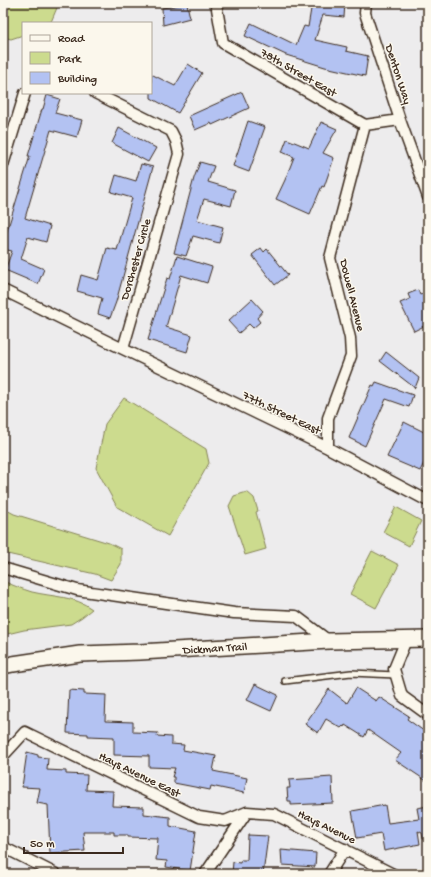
<svg xmlns="http://www.w3.org/2000/svg" width="431" height="877" viewBox="0 0 431 877" font-family="'Gochi Hand',sans-serif">
	<rect width="100%" height="100%" fill="#edeced"/>
	<filter id="ink" filterUnits="userSpaceOnUse"><feTurbulence type="fractalNoise" baseFrequency=".025" numOctaves="2"/><feDisplacementMap in="SourceGraphic" scale="8" xChannelSelector="R" yChannelSelector="G"/><feConvolveMatrix kernelMatrix="1 2 1 2 8 2 1 2 1" color-interpolation-filters="sRGB"/></filter>
	<g filter="url(#ink)">
		<path fill="#ccdb8e" stroke="#848256" d="M3,3H59L51,22L23,23V35L11,39L3,37Z
			M124,398L206,449L209,463L168,536L117,507L96,468L105,424Z
			M247,492L254,498L258,511L256,512L266,549L245,555L229,506L234,496Z
			M396,507L421,521L409,546L383,532Z
			M3,508L14,514L109,543L121,549V564L111,580L95,574L3,553Z
			M372,551L399,565L376,608L350,594Z
			M3,581C12,585 22,589 32,592C53,597 75,596 92,609L82,617L71,624L24,630L3,635Z"/>
		<path fill="#b3c2f2" stroke="#3b2a1e" d="M312,3H345L344,17L323,15L315,40L347,47L346,51L368,56L365,76L325,67L286,55L245,36L251,23L296,45L304,26L308,27Z
			M187,4L190,18L163,25L162,8Z
			M188,64L202,73L178,113L151,98V74L175,86Z
			M242,92L249,108L212,125L211,123L195,130L189,116Z
			M47,95L60,99L55,113L82,120L77,137L51,130L25,218L50,226L46,242L28,237L21,259L44,269L38,284L5,270L12,251L3,249V244L30,156H28L42,109H43Z
			M248,121L265,127L249,172L233,166Z
			M321,122L337,129L323,153L334,158L324,187L322,186L310,214L276,199L285,180L294,157L282,152L287,139L309,148Z
			M119,128L156,148L148,162L112,143Z
			M200,162L214,166L208,182L235,190L231,206L204,199L197,220L223,227L219,243L193,236L186,256L174,253L194,178Z
			M141,164L153,167L116,302L110,318L98,314L102,298L77,291L81,275L98,280L107,248L117,250L132,198L111,192L116,175L136,181Z
			M261,248L264,252L267,249L288,275L275,285L252,255Z
			M177,256L212,267L207,283L181,275L166,327L192,335L187,352L148,340L167,278L170,279Z
			M418,290L420,295L428,291V324L414,331L400,303L410,299L408,294Z
			M252,299L263,311L257,318L260,322L253,328L249,324L239,333L228,321Z
			M386,352L419,378L415,388L380,361Z
			M376,382L413,395L409,407L386,399L365,446L349,438L372,385L374,386Z
			M404,422L428,434V455L420,471L387,457Z
			M255,684L278,695L271,711L247,700Z
			M356,688L376,701L379,697L409,716L407,719L428,734V782L395,760L401,753L368,730L364,737L345,725L344,727L343,726L341,728L326,719L318,733L305,724L329,689L347,703Z
			M69,690L84,691V694L106,695L105,721L133,722V732L158,733L157,736L171,737V744L184,745L183,750L216,756L213,771L247,778L244,793L211,786L210,790L174,783V777H172L175,768L149,767V756L114,755V737L88,736V734L67,733Z
			M27,752L38,755V757L48,758L47,770L66,771V774L87,775L86,790L113,791L112,806L144,807V814L170,817V826L196,831L190,871L166,867L167,861L156,860L158,838L128,837V835H114V832H83L85,851L50,853L48,805L37,803L40,788L22,787Z
			M332,777L333,803L291,805V801H288L287,788H290L289,780Z
			M385,805L388,823L419,819L417,808L428,806V838L423,839L422,833L418,831L420,844L384,851L381,834L357,838L352,811Z
			M248,835L268,836L263,874H232L233,862L240,863L241,860H247Z
			M281,850L316,853L315,867L282,865Z"/>
		<g fill="none" stroke-linecap="round" stroke-linejoin="round">
			<g stroke="#3b2a1e" stroke-width="8">
				<path id="lane" d="M285,681L351,673L396,675"/>
			</g>
			<g stroke="#3b2a1e" stroke-width="13">
				<path id="street" d="M216,3L223,43L365,125L400,120
					M366,3L365,13L400,120L428,197
					M3,165L25,93
					M3,290L123,349L179,154L176,141L171,131L95,93
					M123,349L328,448L428,501
					M328,448V418L351,356L350,338L330,258L365,125
					M3,568L77,590L234,613L296,616L329,641
					M406,640L394,669L402,696L428,715
					M3,756L25,732L199,817L225,821L247,812L274,814L393,874
					M3,847L56,874
					M205,874L247,812
					M329,874L345,849"/>
			</g>
			<g stroke="#3b2a1e" stroke-width="18">
				<g id="secondary">
					<path id="s1" d="M3,666L13,664L80,654L140,652L329,641L428,639"/>
				</g>
			</g>
			<use href="#lane" stroke="#fbf7ec" stroke-width="5"/>
			<use href="#street" stroke="#fbf7ec" stroke-width="10"/>
			<use href="#secondary" stroke="#fbf7ec" stroke-width="15"/>
		</g>
	</g>
	<g text-anchor="middle" stroke-width="3" stroke-linejoin="round" paint-order="stroke">
		<g font-size="12" fill="#3b2a1e" stroke="#fbf7ec">
			<text transform="translate(299 72) rotate(30)" y="4">78th Street East</text>
			<text transform="translate(399 74) rotate(72)" y="4">Denton Way</text>
			<text transform="translate(135 259) rotate(-74)" y="4">Dorchester Circle</text>
			<text transform="translate(353 295) rotate(76)" y="4">Dowell Avenue</text>
			<text transform="translate(282 412) rotate(26)" y="4">77th Street East</text>
			<text dy="4" stroke="none"><textPath href="#s1" startOffset="213">Dickman Trail</textPath></text>
			<text transform="translate(140 774) rotate(26)" y="4">Hays Avenue East</text>
			<text transform="translate(327 826) rotate(26)" y="4">Hays Avenue</text>
		</g>
	</g>
	<rect width="431" height="877" fill="none" stroke="#fbf7ec" stroke-width="16"/>
	<rect x="8" y="8" width="415" height="861" fill="none" stroke="#3b2a1e" stroke-width="1.5" filter="url(#ink)"/>
	<rect x="22" y="22" width="130" height="72" fill="#fbf7ec" stroke="#aea59a"/>
	<rect x="30" y="35" width="20" height="6" fill="#fbf7ec" stroke="#aea59a"/>
	<text x="58" y="42" font-size="12" fill="#3b2a1e">Road</text>
	<rect x="30" y="52" width="20" height="12" fill="#ccdb8e" stroke="#aea59a"/>
	<text x="58" y="62" font-size="12" fill="#3b2a1e">Park</text>
	<rect x="30" y="72" width="20" height="12" fill="#b3c2f2" stroke="#aea59a"/>
	<text x="58" y="82" font-size="12" fill="#3b2a1e">Building</text>
	<path d="M24 847v6h99v-6" fill="none" stroke="#3b2a1e" stroke-width="2"/>
	<text x="30" y="847" font-size="12" fill="#3b2a1e" stroke="#fbf7ec" stroke-width="3" paint-order="stroke">50 m</text>
</svg>
